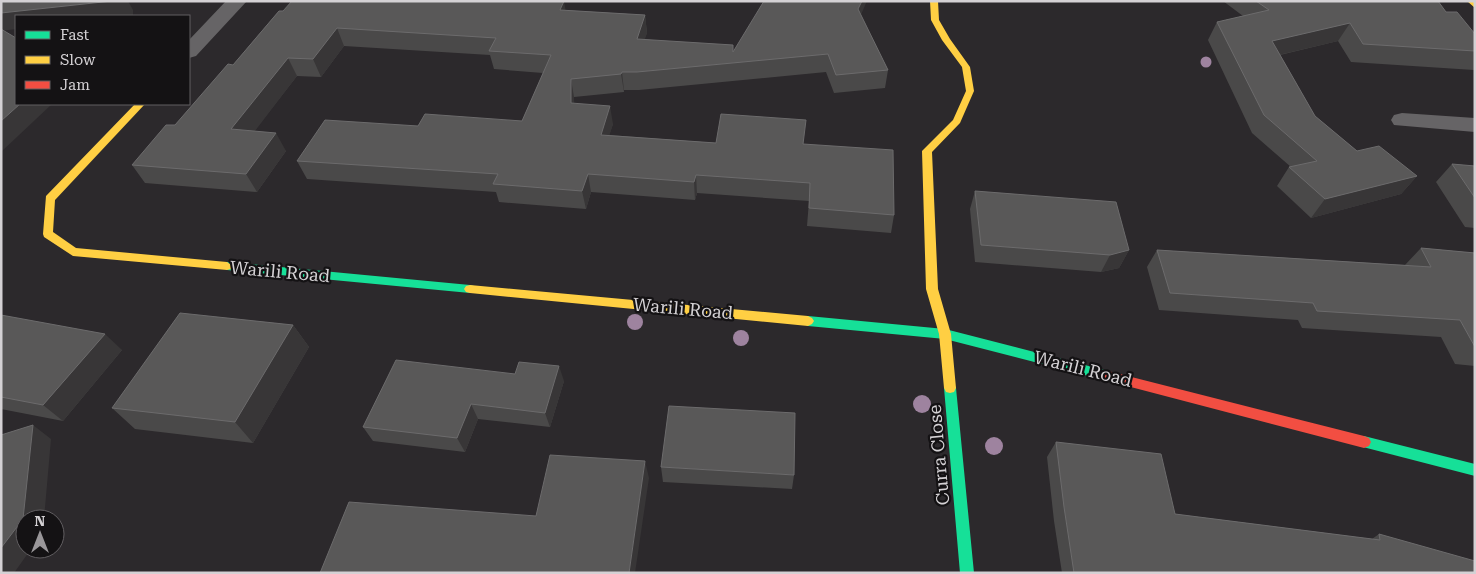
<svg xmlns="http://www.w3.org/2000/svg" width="1476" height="574" viewBox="0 0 1476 574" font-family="'Roboto Serif',serif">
	<rect width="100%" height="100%" fill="#2c292c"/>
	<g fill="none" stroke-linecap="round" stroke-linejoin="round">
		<path fill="#666466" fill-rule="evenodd" d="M226,1H247L196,56L189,58V40Z
			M1402,113L1475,118V132L1394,125L1391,120L1394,115Z"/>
		<path fill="#16e098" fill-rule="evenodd" d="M227,262L470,285L474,286L476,289L474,292L470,293L227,270L221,266Z
			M808,316L945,329L1104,370L1108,371L1110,375L1108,379L1104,380L945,339L808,326L804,324L802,321L804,318Z
			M950,383L954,384L956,388L974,573H960L944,388L946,384Z
			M1364,436L1475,464V476L1359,446L1357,442L1359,438Z"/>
		<path fill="#ffcf43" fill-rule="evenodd" d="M930,1H938L939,20L950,39L970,67L974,91L960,123L932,152L938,289L951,334L956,388L954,392L950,393L946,392L944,388L939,334L926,289L922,151L953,120L966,91L962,67L942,40L931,20Z
			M1467,1H1475V8Z
			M135,104H145L55,200L53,232L76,248L227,262L233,266L231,269L227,270L73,256L44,237L43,234L46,196Z
			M470,285L808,316L812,318L814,321L812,324L808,326L470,293L466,292L464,289L466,286Z"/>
		<path fill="#f24e42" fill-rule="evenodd" d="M1104,370L1364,436L1369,438L1371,442L1369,446L1364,448L1104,380L1100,379L1098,375L1100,371Z"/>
	</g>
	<g fill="#9e839f">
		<circle cx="1206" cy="62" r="5.5"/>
		<circle cx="635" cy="322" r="8"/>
		<circle cx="741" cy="338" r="8"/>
		<circle cx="922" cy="404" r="9"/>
		<circle cx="994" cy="446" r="9"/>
	</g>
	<path fill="#4a4949" d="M1223,1H1438L1446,12L1475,34L1474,70L1351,62L1338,41L1280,55L1315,116L1357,151L1417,176L1401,194L1311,218L1277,186L1289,167H1291L1252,133L1208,40L1217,22L1243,16Z
		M565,10L645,15L647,33L644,39L733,52L861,15L888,70L885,88L834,93L826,72L639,90H624V92L574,97V104L613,124L609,135L716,143L804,144L894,215L891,233L807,226L809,201L697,193L695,200L591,192L586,209L499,202L496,192L307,179L297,161L418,126L522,121L543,73L494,69L490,55L344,46L321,77L297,76L254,131L286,151L257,192L145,183L132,165L175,125L233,65L279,11Z
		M1452,164L1475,166V228L1465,227L1436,182Z
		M975,191L1129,250L1119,268L1101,272L975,262L970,209Z
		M1421,248L1475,253V366L1455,364L1441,337L1302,328L1298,320L1159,310L1147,267L1157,250L1405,265Z
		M1,315L122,350L63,421L1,409Z
		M293,325L309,347L253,443L135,429L112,408Z
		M564,381L550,427L478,419L465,452L373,441L363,427Z
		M1056,442L1175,514L1372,539L1379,534L1475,573H1062L1054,521L1047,457Z
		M661,467L794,475L792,489L663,482Z"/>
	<path fill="#383637" d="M112,1H128L133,10V16H16V29L1,31V13Z
		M564,1L567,19L560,10Z
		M862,1H867L856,26L858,9Z
		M645,15L647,33L639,57L637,39Z
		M1350,23L1338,41L1262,59L1272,41Z
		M337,28L344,46L321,77L313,59Z
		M288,58L297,76L242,148L231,129Z
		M622,72L624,90V92L621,74Z
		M571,79L574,97L575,122L571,103Z
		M20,104H52L1,152V121Z
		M610,106L613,124L604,153L601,135Z
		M276,133L286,151L257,192L246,174Z
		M588,174L591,192L586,209L582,191Z
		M696,175L697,193L695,200L694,182Z
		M1417,176L1401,194L1311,218L1325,199Z
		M1129,250L1119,268L1101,272L1110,255Z
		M293,325L309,347L253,443L235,422Z
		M105,334L122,350L63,421L43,405Z
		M559,366L564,381L550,427L545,413Z
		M471,404L478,419L465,452L457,438Z
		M33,425L51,439L44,519H25V549H31L14,573H1V548Z
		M645,461L649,478L635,573H629Z"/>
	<path fill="#595858" stroke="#6c6b6c" d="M1,1H112L1,13Z
		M292,1H564L560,10L645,15L637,39L733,45V52L764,1H862L858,9L888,70L836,75L828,54L637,72H622L621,74L571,79V103L610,106L601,135L716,143L721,114L806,120L803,144L893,150L894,215L809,208L810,183L696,175L694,182L588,174L582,191L493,184L498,174L297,161L325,120L418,126L425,114L522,121L551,55L489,51L496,38L337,28L313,59L288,58L231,129L276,133L246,174L132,165L166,125H175L228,64L233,65L279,11H283Z
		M1256,1H1438L1446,12H1457L1475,34V51L1363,44L1350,23L1272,41L1315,116L1357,151L1379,146L1417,176L1325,199L1289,167L1317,161L1264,115L1217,22L1269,10Z
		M1,29L16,38V104H20L1,121Z
		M1452,164L1475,166V198Z
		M975,191L1116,202L1129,250L1110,255L981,245Z
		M1421,248L1475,253V347L1460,320L1317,311L1313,303L1170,293L1157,250L1431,267Z
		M180,313L293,325L235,422L112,408Z
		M1,315L105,334L43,405L1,397Z
		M396,360L515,374L519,362L559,366L545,413L471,404L457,438L363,427Z
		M669,406L795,413L794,475L661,467Z
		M33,425L23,519L1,548V435Z
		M1056,442L1161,454L1175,514L1380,540L1379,534L1475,561V573H1074L1064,507Z
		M550,455L645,461L629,573H320L349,502L536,516Z"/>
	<g text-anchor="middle" stroke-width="4.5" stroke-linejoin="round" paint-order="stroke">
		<g font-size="18" fill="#d4d1d4" stroke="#141214">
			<text transform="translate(280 272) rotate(5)" y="6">Warili Road</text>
			<text transform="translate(683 309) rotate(5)" y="6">Warili Road</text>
			<text transform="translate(1083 369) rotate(14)" y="6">Warili Road</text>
			<text transform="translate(939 455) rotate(-95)" y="6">Curra Close</text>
		</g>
	</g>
	<rect width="1476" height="574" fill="none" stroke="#d4d1d4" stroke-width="5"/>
	<rect x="15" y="15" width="175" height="90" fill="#141214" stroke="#615e61"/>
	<rect x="25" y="31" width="25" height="8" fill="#16e098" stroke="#615e61"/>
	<text x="60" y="40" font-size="15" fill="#d4d1d4">Fast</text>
	<rect x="25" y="56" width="25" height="8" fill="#ffcf43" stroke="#615e61"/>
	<text x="60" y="65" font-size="15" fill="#d4d1d4">Slow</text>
	<rect x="25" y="81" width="25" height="8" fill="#f24e42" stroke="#615e61"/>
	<text x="60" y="90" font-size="15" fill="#d4d1d4">Jam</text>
	<g transform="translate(40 534)"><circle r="24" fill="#141214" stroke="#615e61"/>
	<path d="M0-4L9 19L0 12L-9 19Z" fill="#999699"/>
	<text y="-8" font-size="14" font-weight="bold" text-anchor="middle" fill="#d4d1d4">N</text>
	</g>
</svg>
